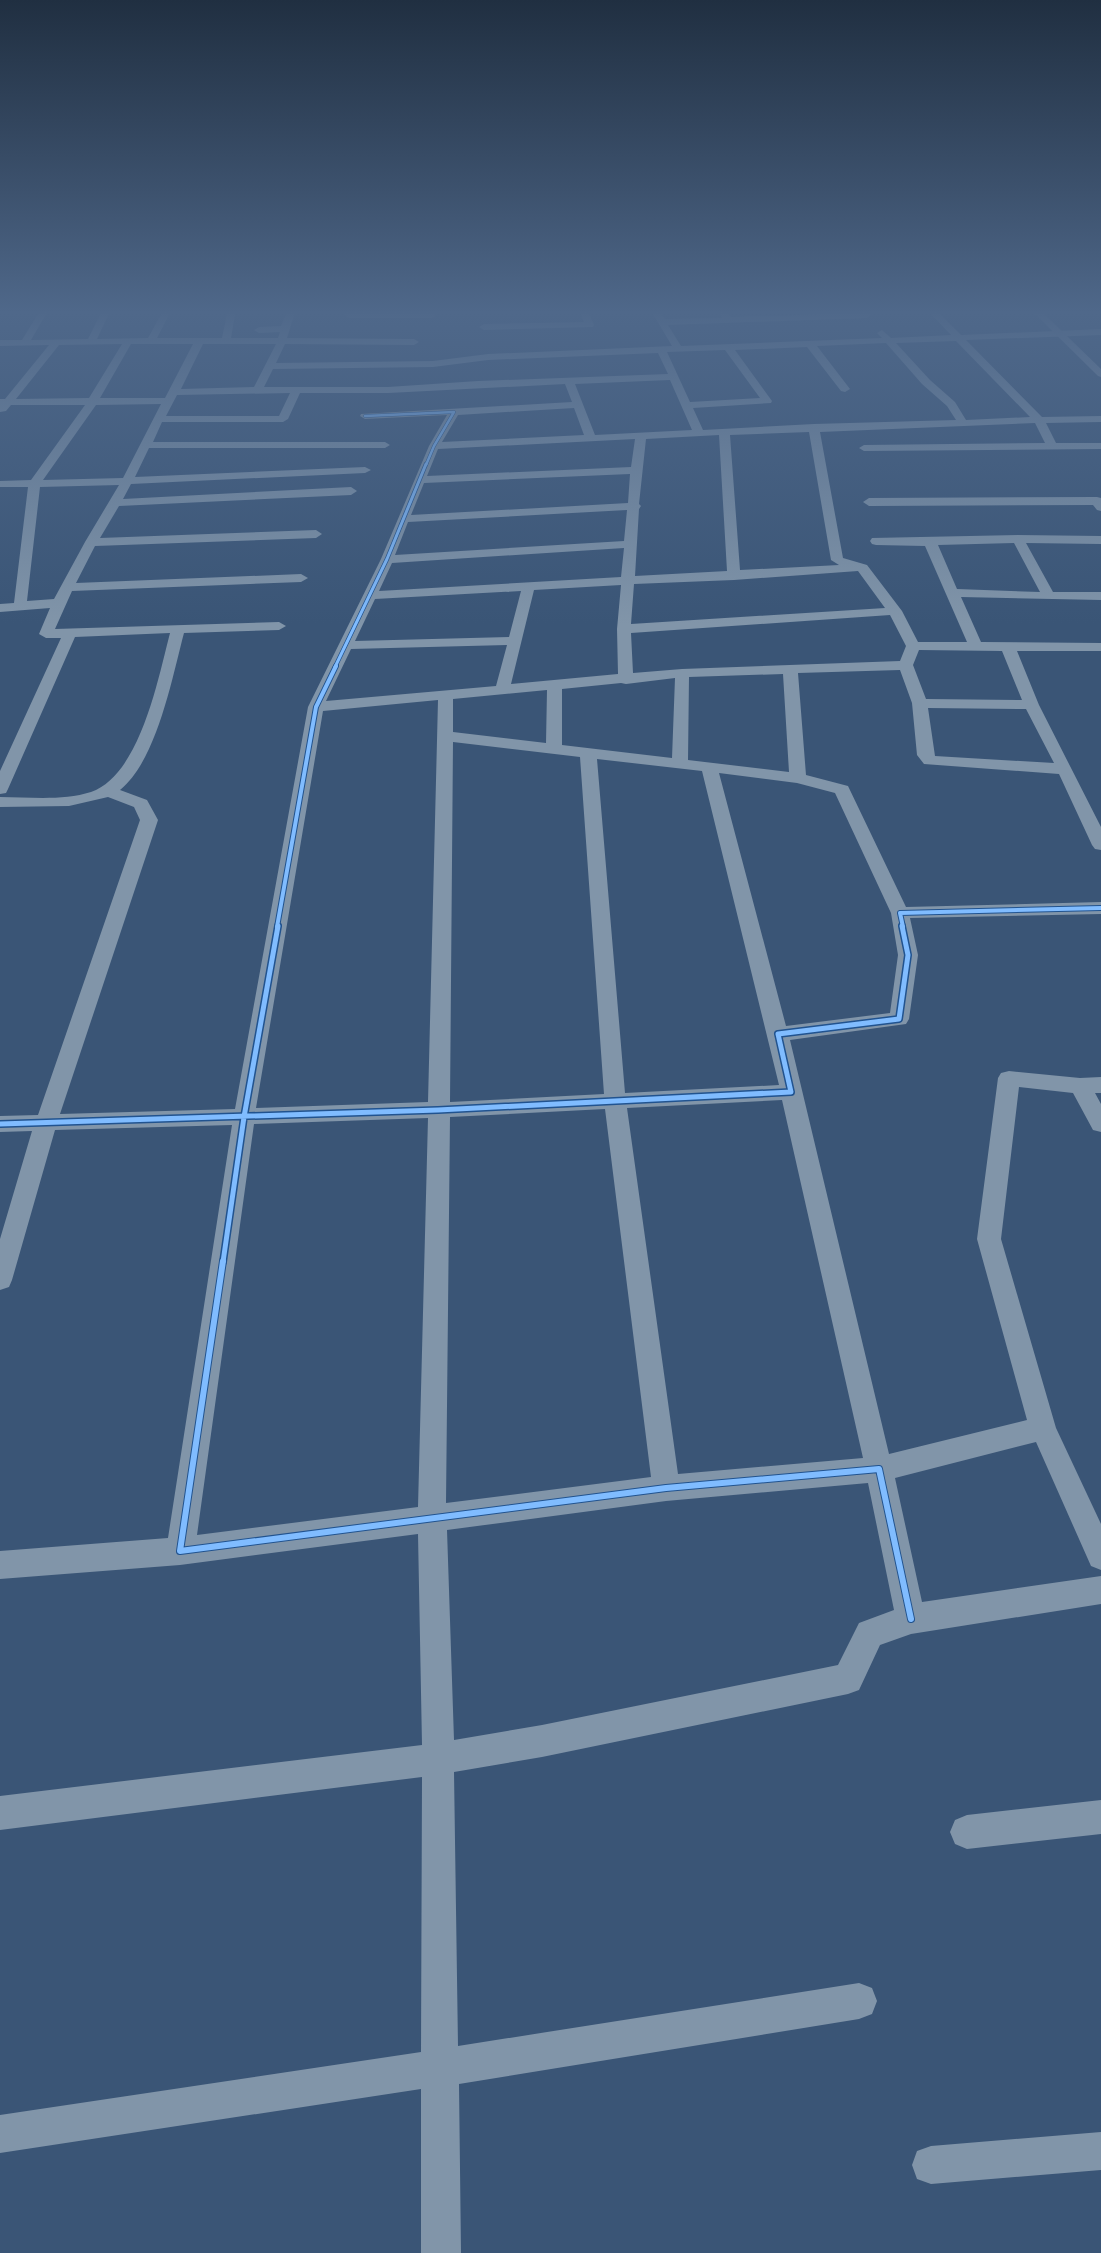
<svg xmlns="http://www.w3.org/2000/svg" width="1101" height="2253" viewBox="0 0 1101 2253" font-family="Helvetica,sans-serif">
	<rect width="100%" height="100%" fill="#3a5576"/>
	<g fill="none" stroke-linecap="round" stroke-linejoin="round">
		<path fill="#8195a9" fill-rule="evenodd" d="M41,309H49L31,340L88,339L103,309H111L97,339L148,338L164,309H172L157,338H222L228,309H236L231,338H278L280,332L259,333L254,330L259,327L281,326L288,309H296L287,338L414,339L419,342L414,345L285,344L276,363L433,361L488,354L672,346L650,309H658L665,319L722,318L717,309H724L731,317L860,313L857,309H866L871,315L867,318L668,325L681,346L882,338L877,333L882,330L891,338L951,335L926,309H935L961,335L1101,329V335L966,340L1042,417L1101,416V422L1046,423L1056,443H1101V449L864,451L859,448L864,445L1045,443L1035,423L820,432L843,558L867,565L902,611L918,642H967L925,546L876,545L872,544L870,541L872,538L1018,535L1101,536V544L1026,543L1053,592H1101V600L961,597L981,642L1101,643V651H1017L1039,705L1101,827V850L1095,849L1092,845L1059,774L924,764L917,755L912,703L900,670L798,673L806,775L848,786L906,907L1101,902V914L910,918L918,955L909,1019L906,1024L790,1040L889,1454L1027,1420L977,1239L998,1078L1001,1073L1009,1071L1080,1078L1101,1077V1093H1095L1101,1104V1132L1093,1130L1073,1093L1019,1087L1001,1239L1056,1428L1101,1524V1570L1091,1566L1036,1442L895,1478L922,1602L1101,1576V1604L911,1634L880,1645L859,1690L848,1694L542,1757L454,1772L458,2046L859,1983L872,1988L877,2001L872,2014L859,2019L459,2084L461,2253H421V2089L0,2153V2115L421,2052L422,1777L0,1830V1796L422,1745L418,1534L180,1565L0,1579V1551L168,1538L232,1125L55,1130L12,1280L9,1287L0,1290V1239L32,1131L0,1132V1116L38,1115L140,820L134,807L108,797L69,806L0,807V797C29,797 63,801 91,792C140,775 158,679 170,633L75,637L8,789L6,793L0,794V771L61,638H46L39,634L50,608L0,612V604L14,603L28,487H0V481L31,480L85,405H11L6,411L0,412V399H5L49,345L0,346V340H22ZM956,341L1030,417L966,420L955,402L930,380L896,343ZM886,343L922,384L947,406L956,420L814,424L703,430L693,408L771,403L772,401L735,350L807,347L841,391L845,392L850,389L817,346ZM122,344L89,398L16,399L59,345ZM131,344H193L165,398H100ZM203,344H276L254,387L181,389ZM725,350L760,398L690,402L667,352ZM658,353L668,374L478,381L388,387H264L273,369L433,367L488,360ZM670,380L692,430L595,435L575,384ZM565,384L572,402L361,414L360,416L365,419L447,415L429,446L381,559L308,707L235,1109L60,1114L158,820L147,800L120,790C157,760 172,678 184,633L279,630L286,626L279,622L55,629L72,591L301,582L308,578L301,574L76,583L95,546L316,538L322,534L316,530L100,538L119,506L351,495L357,491L351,487L123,499L131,484L365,473L371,470L365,467L135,477L149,448H385L390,445L385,442H153L162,422H283L288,419L300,393H388ZM290,393L279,416H166L177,395ZM161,404L123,478L43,480L96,405ZM574,408L584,435L442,442L458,415ZM809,432L831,560L839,565L740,570L730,435ZM719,435L727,571L635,576L639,509L641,506L639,504L646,439ZM635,439L631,467L427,476L438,449ZM630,474L628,503L411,515L424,483ZM119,485L85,542L54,599L27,601L40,487ZM627,510L624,541L395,555L408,522ZM1014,543L1040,592L957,589L938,545ZM624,548L621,577L379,591L392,563ZM858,571L885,608L631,624L634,584L734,580ZM621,585L617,629L618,674L511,684L534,590ZM521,591L509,637L355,641L375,599ZM890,615L906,646L900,661L682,669L633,673L631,633ZM507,645L496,686L326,701L351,649ZM919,650L1002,651L1022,700L926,699L913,665ZM783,674L789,772L688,760L689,677ZM675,678L672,758L562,745V689L621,683L626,684ZM547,690L546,743L453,732V699ZM438,700L428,1102L256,1108L323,711ZM928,708L1026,709L1054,763L935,756ZM453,742L580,757L604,1094L450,1102ZM597,759L702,771L779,1085L625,1093ZM719,773L797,783L835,793L891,913L898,955L890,1013L786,1026ZM782,1100L863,1458L678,1474L627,1108ZM605,1109L651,1477L446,1503L450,1117ZM428,1118L418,1507L197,1535L254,1124ZM868,1483L894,1610L859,1623L838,1665L542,1725L454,1740L447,1530L666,1501Z
			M346,309H354V312H432L436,315L432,318H349L345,315Z
			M579,309H587L594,325L593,327L484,330L479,327L484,324L584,322Z
			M1097,497L1101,498V511L1097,510L1093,505L869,506L863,502L869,498Z
			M1101,1800V1834L967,1849L955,1844L950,1832L955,1820L967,1815Z
			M1101,2132V2170L931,2184L917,2179L912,2165L917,2151L931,2146Z"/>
		<path fill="#7e90a6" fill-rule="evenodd" d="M1030,309H1039L1101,369V377L1098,376Z"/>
		<g stroke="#21538f" stroke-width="3.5">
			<path id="cycleway-far4" d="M365,416L454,412L434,446L426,465"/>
		</g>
		<g stroke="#21538f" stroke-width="4.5">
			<path id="cycleway-far3" d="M335,667L387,559L426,464"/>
		</g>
		<g stroke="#21538f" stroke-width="6">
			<path id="cycleway-far2" d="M277,927L316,707L336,666
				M903,927L900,913L1101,908"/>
		</g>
		<g stroke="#21538f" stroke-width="8">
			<path id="cycleway-far1" d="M0,1124L438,1110L791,1092L778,1034L899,1019L908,955L902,926
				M223,1262L244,1117L278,926"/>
		</g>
		<g stroke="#21538f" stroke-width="8">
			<path id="cycleway" d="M223,1261L180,1551L666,1488L879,1469L911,1619"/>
		</g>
		<use href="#cycleway-far4" stroke="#80bcff" stroke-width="2.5"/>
		<use href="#cycleway-far3" stroke="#80bcff" stroke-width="3"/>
		<use href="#cycleway-far2" stroke="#80bcff" stroke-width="4"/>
		<use href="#cycleway-far1" stroke="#80bcff" stroke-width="5"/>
		<use href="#cycleway" stroke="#80bcff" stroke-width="6"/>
	</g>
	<linearGradient id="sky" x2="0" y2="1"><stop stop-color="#202f41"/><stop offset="0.5" stop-color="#4f688a"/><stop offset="1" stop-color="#4f688a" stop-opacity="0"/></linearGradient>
	<rect width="1101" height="624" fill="url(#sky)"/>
</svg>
